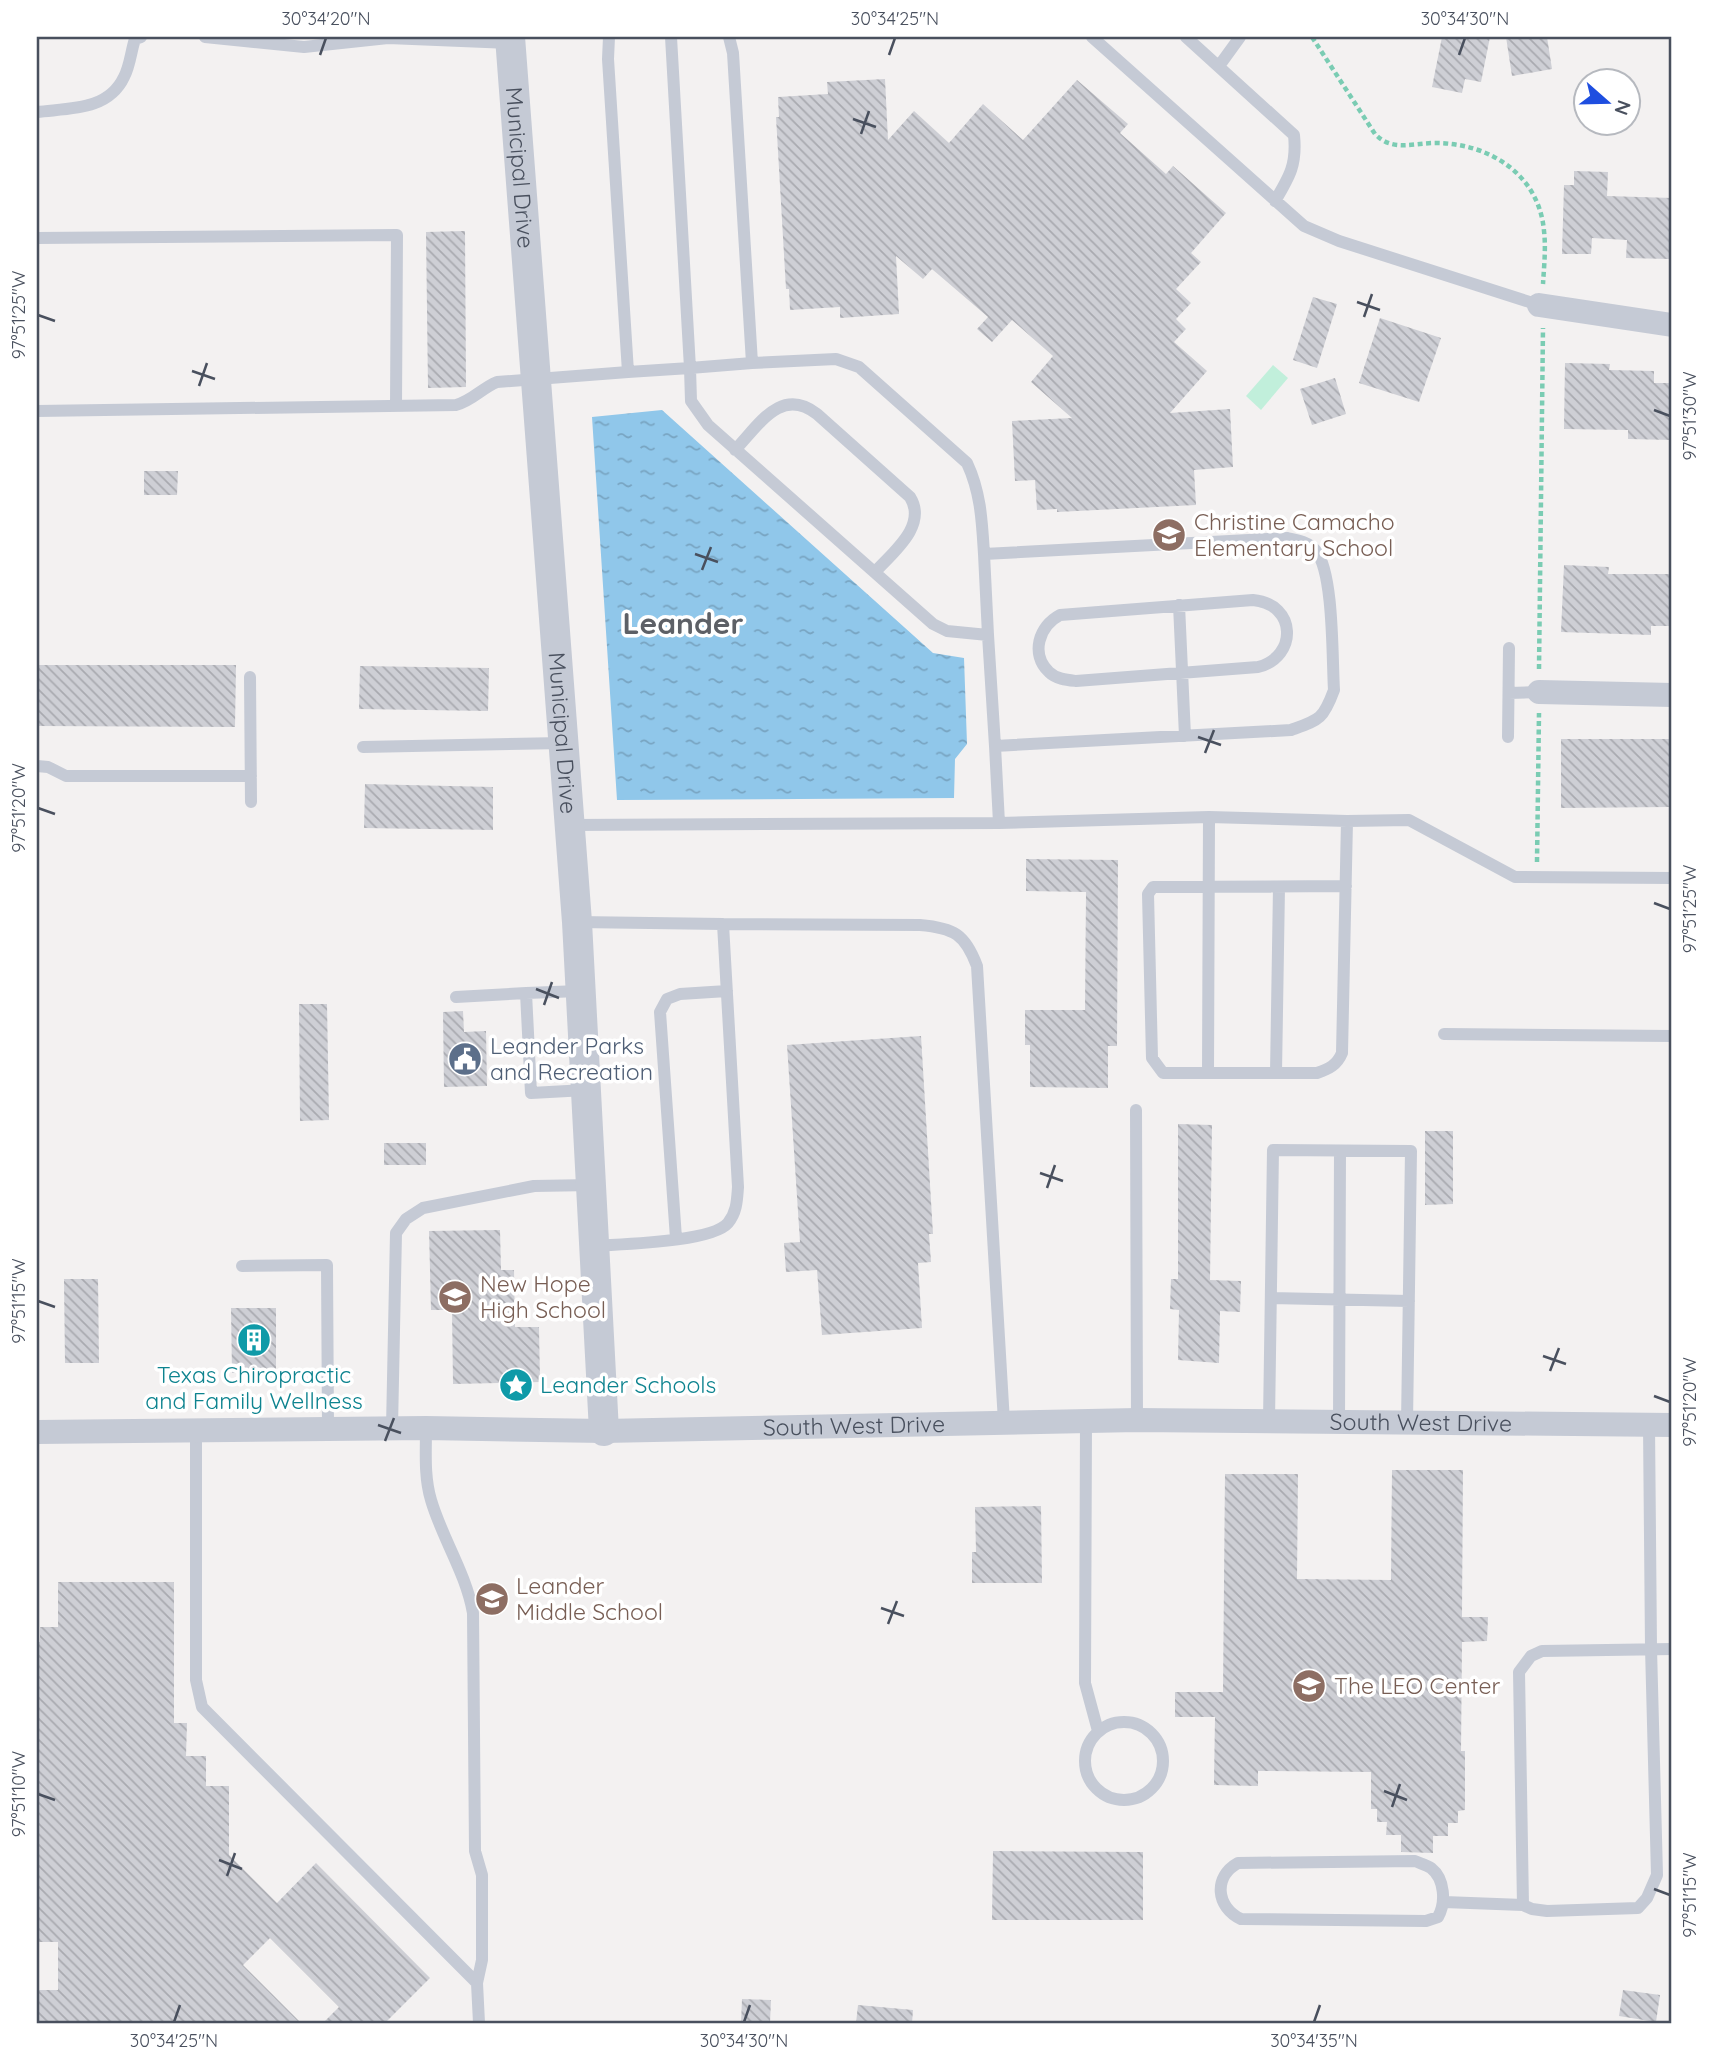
<svg xmlns="http://www.w3.org/2000/svg" width="1709" height="2060" viewBox="0 0 1709 2060" font-family="Quicksand,sans-serif">
	<defs>
		<pattern id="water-ripples" width="26" height="14" patternUnits="userSpaceOnUse" patternTransform="scale(1.75)"><rect width="26" height="14" fill="#90c7ea"/><path d="M2 4q2-2 4 0t4 0M15 11q2-2 4 0t4 0" fill="none" stroke="#78a4c1"/></pattern>
		<pattern id="building-back-hatch" width="6" height="6" patternUnits="userSpaceOnUse" patternTransform="scale(1.75)"><rect width="6" height="6" fill="#cecfd5"/><path d="M-1 5l2 2M0 0l6 6M5-1l2 2" fill="none" stroke="#a9aab0"/></pattern>
	</defs>
	<rect width="100%" height="100%" fill="#f3f1f1"/>
	<path fill="#c1efdb" d="M1273,365L1288,378L1261,410L1246,396Z"/>
	<path fill="url(#water-ripples)" d="M662,410L933,653L964,658L967,744L955,759L954,798L617,800L592,417Z"/>
	<path fill="url(#building-back-hatch)" d="M1442,37H1490L1481,82L1465,79L1462,93L1432,87Z
		M1506,37H1547L1552,69L1512,76Z
		M885,79L888,140L914,111L949,143L983,104L1023,140L1077,80L1128,124L1120,133L1166,174L1173,166L1226,213L1191,253L1201,262L1176,289L1191,303L1176,319L1186,329L1174,342L1207,371L1170,413L1230,409L1233,467L1194,470L1196,505L1057,512V509L1037,510L1035,480L1015,481L1012,421L1072,418L1031,382L1053,356L1012,320L992,342L977,329L988,317L932,269L923,279L896,256L899,314L840,318V307L790,310L789,289H786L776,117H779L778,97L828,94L827,82Z
		M1574,171L1608,172L1607,196L1672,198L1670,259L1626,258L1627,240L1592,238L1591,254H1562L1564,185H1574Z
		M465,231L466,387L428,388L426,232Z
		M1313,297L1337,304L1317,368L1293,360Z
		M1380,318L1441,338L1419,402L1359,383Z
		M1565,363L1610,364L1609,370L1654,371V383H1672V440L1628,439V430L1564,429Z
		M1335,378L1346,414L1312,425L1300,389Z
		M144,471H178L177,495H144Z
		M1564,565L1609,567L1608,574H1670L1671,626H1651V635L1561,632Z
		M37,665H236L235,727L37,726Z
		M360,666L489,668L488,711L359,709Z
		M1561,739H1669V807L1561,808Z
		M365,784L493,787V830L364,828Z
		M1026,859L1118,860L1117,1046H1108V1088L1030,1087V1045H1025V1010H1085L1086,892L1026,891Z
		M299,1004H327L329,1120L300,1121Z
		M463,1011L464,1032L486,1031L487,1086L444,1087L443,1012Z
		M921,1036L933,1234H929L931,1262L918,1263L922,1328L822,1335L817,1270L786,1272L784,1243L800,1242L787,1045Z
		M1178,1124L1212,1125L1210,1280L1241,1281L1240,1312L1220,1311L1219,1363L1178,1360L1179,1310L1170,1309L1171,1279H1178Z
		M1425,1131H1453V1204L1425,1205Z
		M384,1143H426V1165H384Z
		M500,1230L501,1270H514L515,1327H539L540,1382L453,1384L452,1310H431L429,1231Z
		M64,1279H98L99,1363H65Z
		M231,1308H276V1373H232Z
		M1392,1470H1463L1462,1617H1488L1487,1641L1462,1642L1461,1751H1465V1810L1458,1811V1823H1448V1836H1433V1853L1401,1852V1835H1386L1387,1822H1377V1809H1371V1772L1258,1771V1786L1214,1785L1215,1717H1175V1692H1223L1225,1474H1298L1297,1579L1391,1580Z
		M1041,1506L1042,1583H972V1552H976L975,1507Z
		M58,1582H174V1723H187L186,1756H206V1786H229V1855L277,1903L316,1863L430,1978L385,2023H323L339,2007L270,1938L243,1965L301,2023H37V1990H58V1942H37V1642H40V1627H58Z
		M993,1851L1143,1852V1920H992Z
		M1623,1990L1660,1995L1656,2022L1619,2016Z
		M742,1999L771,2000L770,2023H741Z
		M858,2005L913,2010L912,2023H856Z"/>
	<g fill="none" stroke-linecap="round" stroke-linejoin="round">
		<path stroke="#7accb3" stroke-width="4.5" stroke-dasharray="5 3.5" stroke-linecap="butt" d="M1312,37L1375,134C1392,152 1412,143 1435,143C1489,143 1539,174 1544,231C1546,248 1544,267 1543,284
			M1539,669L1543,328
			M1537,862L1539,713"/>
		<path stroke="#c5cad5" stroke-width="12" d="M205,37L304,47L388,38L510,43
			M671,37L690,368L752,363
			M729,37L733,53L752,363L836,359L859,367L967,463C981,493 982,522 984,554L1287,538C1297,540 1309,542 1316,551C1334,573 1332,659 1334,690C1323,720 1319,720 1291,730L995,746L999,823
			M1092,37L1304,226L1339,241L1539,305
			M1186,37L1294,135C1297,164 1290,176 1275,201
			M1219,66L1240,37
			M37,112C69,108 108,111 124,77C130,66 131,51 135,39L141,37
			M37,238L397,235L396,406
			M628,372L690,368L691,401L708,425L933,624L947,631L988,635L995,746
			M37,411L456,405C472,401 482,388 497,382L628,372L608,59L609,37
			M735,450C759,425 781,386 817,414L910,497C928,526 892,553 875,572
			M984,554L988,635
			M1253,600C1297,604 1298,657 1258,667L1076,681C1067,680 1056,679 1049,672C1030,654 1039,626 1060,615Z
			M1179,605L1185,736
			M250,677L251,802
			M1509,693L1539,692
			M1508,737L1509,648
			M363,747L563,743
			M37,766L48,767L66,776H251
			M570,825L999,823L1209,817L1347,821L1409,820L1515,877L1672,878
			M1346,886L1153,887L1148,894L1152,1058L1163,1073H1317C1329,1069 1337,1065 1342,1053L1347,821
			M577,922L723,924L738,1187C737,1200 737,1212 728,1223C712,1242 623,1244 596,1246
			M723,924L920,925C954,928 965,934 977,966L1004,1422
			M580,991L526,993L531,1093L586,1090
			M456,997L526,993
			M1444,1034L1672,1036
			M1208,1073L1209,817
			M1276,1073L1279,887
			M1136,1110L1137,1420
			M676,1238L660,1012L667,999L680,994L727,991
			M242,1266L327,1265L328,1429
			M1271,1298L1409,1301
			M1269,1421L1273,1150L1411,1151L1407,1423
			M1086,1422L1085,1683L1098,1731
			M1339,1422L1340,1151
			M1649,1425L1651,1648L1657,1875L1647,1898L1638,1908L1547,1911L1532,1909L1523,1905L1519,1672L1531,1656L1542,1651L1672,1649
			M392,1428L396,1233L406,1219L423,1208L534,1186L592,1185
			M426,1428C426,1452 424,1477 431,1500C442,1538 466,1573 473,1613L475,1851L482,1875V1960L477,1983L479,2023
			M196,1430V1680L202,1707L477,1983
			M1085 1761a39 39 0 1 1 78 0a39 39 0 1 1-78 0Z
			M1415,1861C1419,1863 1427,1865 1431,1868C1445,1879 1446,1903 1438,1917L1426,1921L1241,1919C1216,1907 1213,1877 1238,1863Z
			M1444,1902L1523,1905"/>
		<g stroke="#c5cad5" stroke-width="24">
			<path d="M1539,305L1672,325"/>
			<path d="M1539,692L1672,695"/>
			<path id="s1" d="M37,1432L426,1428L604,1431L1137,1420L1672,1425"/>
		</g>
		<path stroke="#c5cad5" stroke-width="30" id="s2" d="M510,37L577,922L604,1431"/>
	</g>
	<path fill="none" stroke="#49505e" stroke-width="2.5" d="M320,55L326,38M889,55L895,38M1459,55L1465,38M853,119L876,127M861,134L869,111M1357,302L1380,310M38,315L55,321M1364,317L1372,294M192,371L215,379M199,386L207,363M1654,410L1670,416M695,554L718,562M702,570L711,547M1198,737L1221,745M1205,753L1214,730M38,808L55,814M1654,903L1670,909M536,989L559,998M544,1005L552,982M1040,1173L1063,1181M1047,1188L1055,1165M38,1301L55,1307M1543,1356L1566,1364M1550,1371L1559,1348M1654,1396L1670,1402M378,1425L401,1433M385,1441L394,1418M881,1608L904,1616M888,1624L897,1601M1384,1791L1407,1800M38,1794L55,1800M1392,1807L1400,1784M219,1860L242,1869M227,1876L235,1853M1654,1889L1670,1895M174,2022L180,2005M744,2022L750,2005M1314,2022L1320,2005"/>
	<defs>
		<g id="school-disc" transform="scale(1.75)"><circle r="9.5" fill="#8d6e63" stroke="#fff"/><path d="M0-5L7-2L0 1L-7-2ZM-4 1L0 2.5L4 1V4Q0 6-4 4Z" fill="#fff"/></g>
		<g id="civic-disc" transform="scale(1.75)"><circle r="9.5" fill="#5c6f8a" stroke="#fff"/><path d="M-.6-6.5H3V-4.5H.6V-3L4-1V1h2V6H-6V1h2V-1L-.6-3ZM-1.2 2.5V6h2.4V2.5Z" fill="#fff"/></g>
		<g id="building-disc" transform="scale(1.75)"><circle r="9.5" fill="#0f9aa8" stroke="#fff"/><path d="M-4-6H4V6H1V3H-1V6H-4ZM-2.5-4.3h1.7v1.8h-1.7ZM.8-4.3h1.7v1.8H.8ZM-2.5-1h1.7V.8h-1.7ZM.8-1h1.7V.8H.8Z" fill="#fff"/></g>
		<g id="sight-disc" transform="scale(1.75)"><circle r="9.5" fill="#0f9aa8" stroke="#fff"/><path d="M0-6L1.8-2.2L6-1.7L2.9 1.2L3.7 5.4L0 3.3L-3.7 5.4L-2.9 1.2L-6-1.7L-1.8-2.2Z" fill="#fff"/></g>
	</defs>
	<g fill-rule="evenodd">
		<use href="#school-disc" x="1169" y="535"/>
		<use href="#civic-disc" x="465" y="1059"/>
		<use href="#school-disc" x="455" y="1297"/>
		<use href="#building-disc" x="254" y="1340"/>
		<use href="#sight-disc" x="516" y="1385"/>
		<use href="#school-disc" x="492" y="1599"/>
		<use href="#school-disc" x="1309" y="1686"/>
	</g>
	<g text-anchor="middle" stroke-width="7" stroke-linejoin="round" paint-order="stroke">
		<g font-size="23" fill="#49505e" stroke="#fff">
			<text dy="8" stroke="none"><textPath href="#s2" startOffset="131">Municipal Drive</textPath></text>
			<text dy="8" stroke="none"><textPath href="#s2" startOffset="698">Municipal Drive</textPath></text>
			<text dy="8" stroke="none"><textPath href="#s1" startOffset="1384">South West Drive</textPath></text>
			<text dy="8" stroke="none"><textPath href="#s1" startOffset="817">South West Drive</textPath></text>
		</g>
		<g font-size="23" fill="#785e54" stroke="#fff" text-anchor="start">
			<text x="1194" y="530">Christine Camacho<tspan x="1194" dy="26">Elementary School</tspan></text>
			<text x="480" y="1292">New Hope<tspan x="480" dy="26">High School</tspan></text>
			<text x="516" y="1594">Leander<tspan x="516" dy="26">Middle School</tspan></text>
			<text x="1334" y="1694">The LEO Center</text>
		</g>
		<g font-size="23" fill="#4e5e75" stroke="#fff" text-anchor="start">
			<text x="490" y="1054">Leander Parks<tspan x="490" dy="26">and Recreation</tspan></text>
		</g>
		<g font-size="23" fill="#0d838f" stroke="#fff">
			<text x="254" y="1383">Texas Chiropractic<tspan x="254" dy="26">and Family Wellness</tspan></text>
			<text x="540" y="1393" text-anchor="start">Leander Schools</text>
		</g>
		<g font-size="30" font-weight="bold" fill="#5d6066" stroke="#fff">
			<text x="683" y="634">Leander</text>
		</g>
	</g>
	<rect width="1709" height="2060" fill="none" stroke="#ffffff" stroke-width="77"/>
	<g transform="translate(1607 102) rotate(110)"><circle r="33" fill="#ffffff" stroke="#b6b9bf" stroke-width="2"/>
	<path d="M0-5L12 26L0 18L-12 26Z" fill="#1e4ee0"/>
	<text y="-10" font-size="19" font-weight="bold" text-anchor="middle" fill="#49505e">N</text>
	</g>
	<rect x="38" y="38" width="1632" height="1984" fill="none" stroke="#49505e" stroke-width="2.5"/>
	<g font-size="18" text-anchor="middle" fill="#49505e">
		<text x="326" y="25">30°34'20"N</text>
		<text x="895" y="25">30°34'25"N</text>
		<text x="1465" y="25">30°34'30"N</text>
		<text transform="translate(19 315) rotate(-90)" y="6">97°51'25"W</text>
		<text transform="translate(1690 416) rotate(-90)" y="6">97°51'30"W</text>
		<text transform="translate(19 808) rotate(-90)" y="6">97°51'20"W</text>
		<text transform="translate(1690 909) rotate(-90)" y="6">97°51'25"W</text>
		<text transform="translate(19 1301) rotate(-90)" y="6">97°51'15"W</text>
		<text transform="translate(1690 1402) rotate(-90)" y="6">97°51'20"W</text>
		<text transform="translate(19 1794) rotate(-90)" y="6">97°51'10"W</text>
		<text transform="translate(1690 1895) rotate(-90)" y="6">97°51'15"W</text>
		<text x="174" y="2047">30°34'25"N</text>
		<text x="744" y="2047">30°34'30"N</text>
		<text x="1314" y="2047">30°34'35"N</text>
	</g>
</svg>
